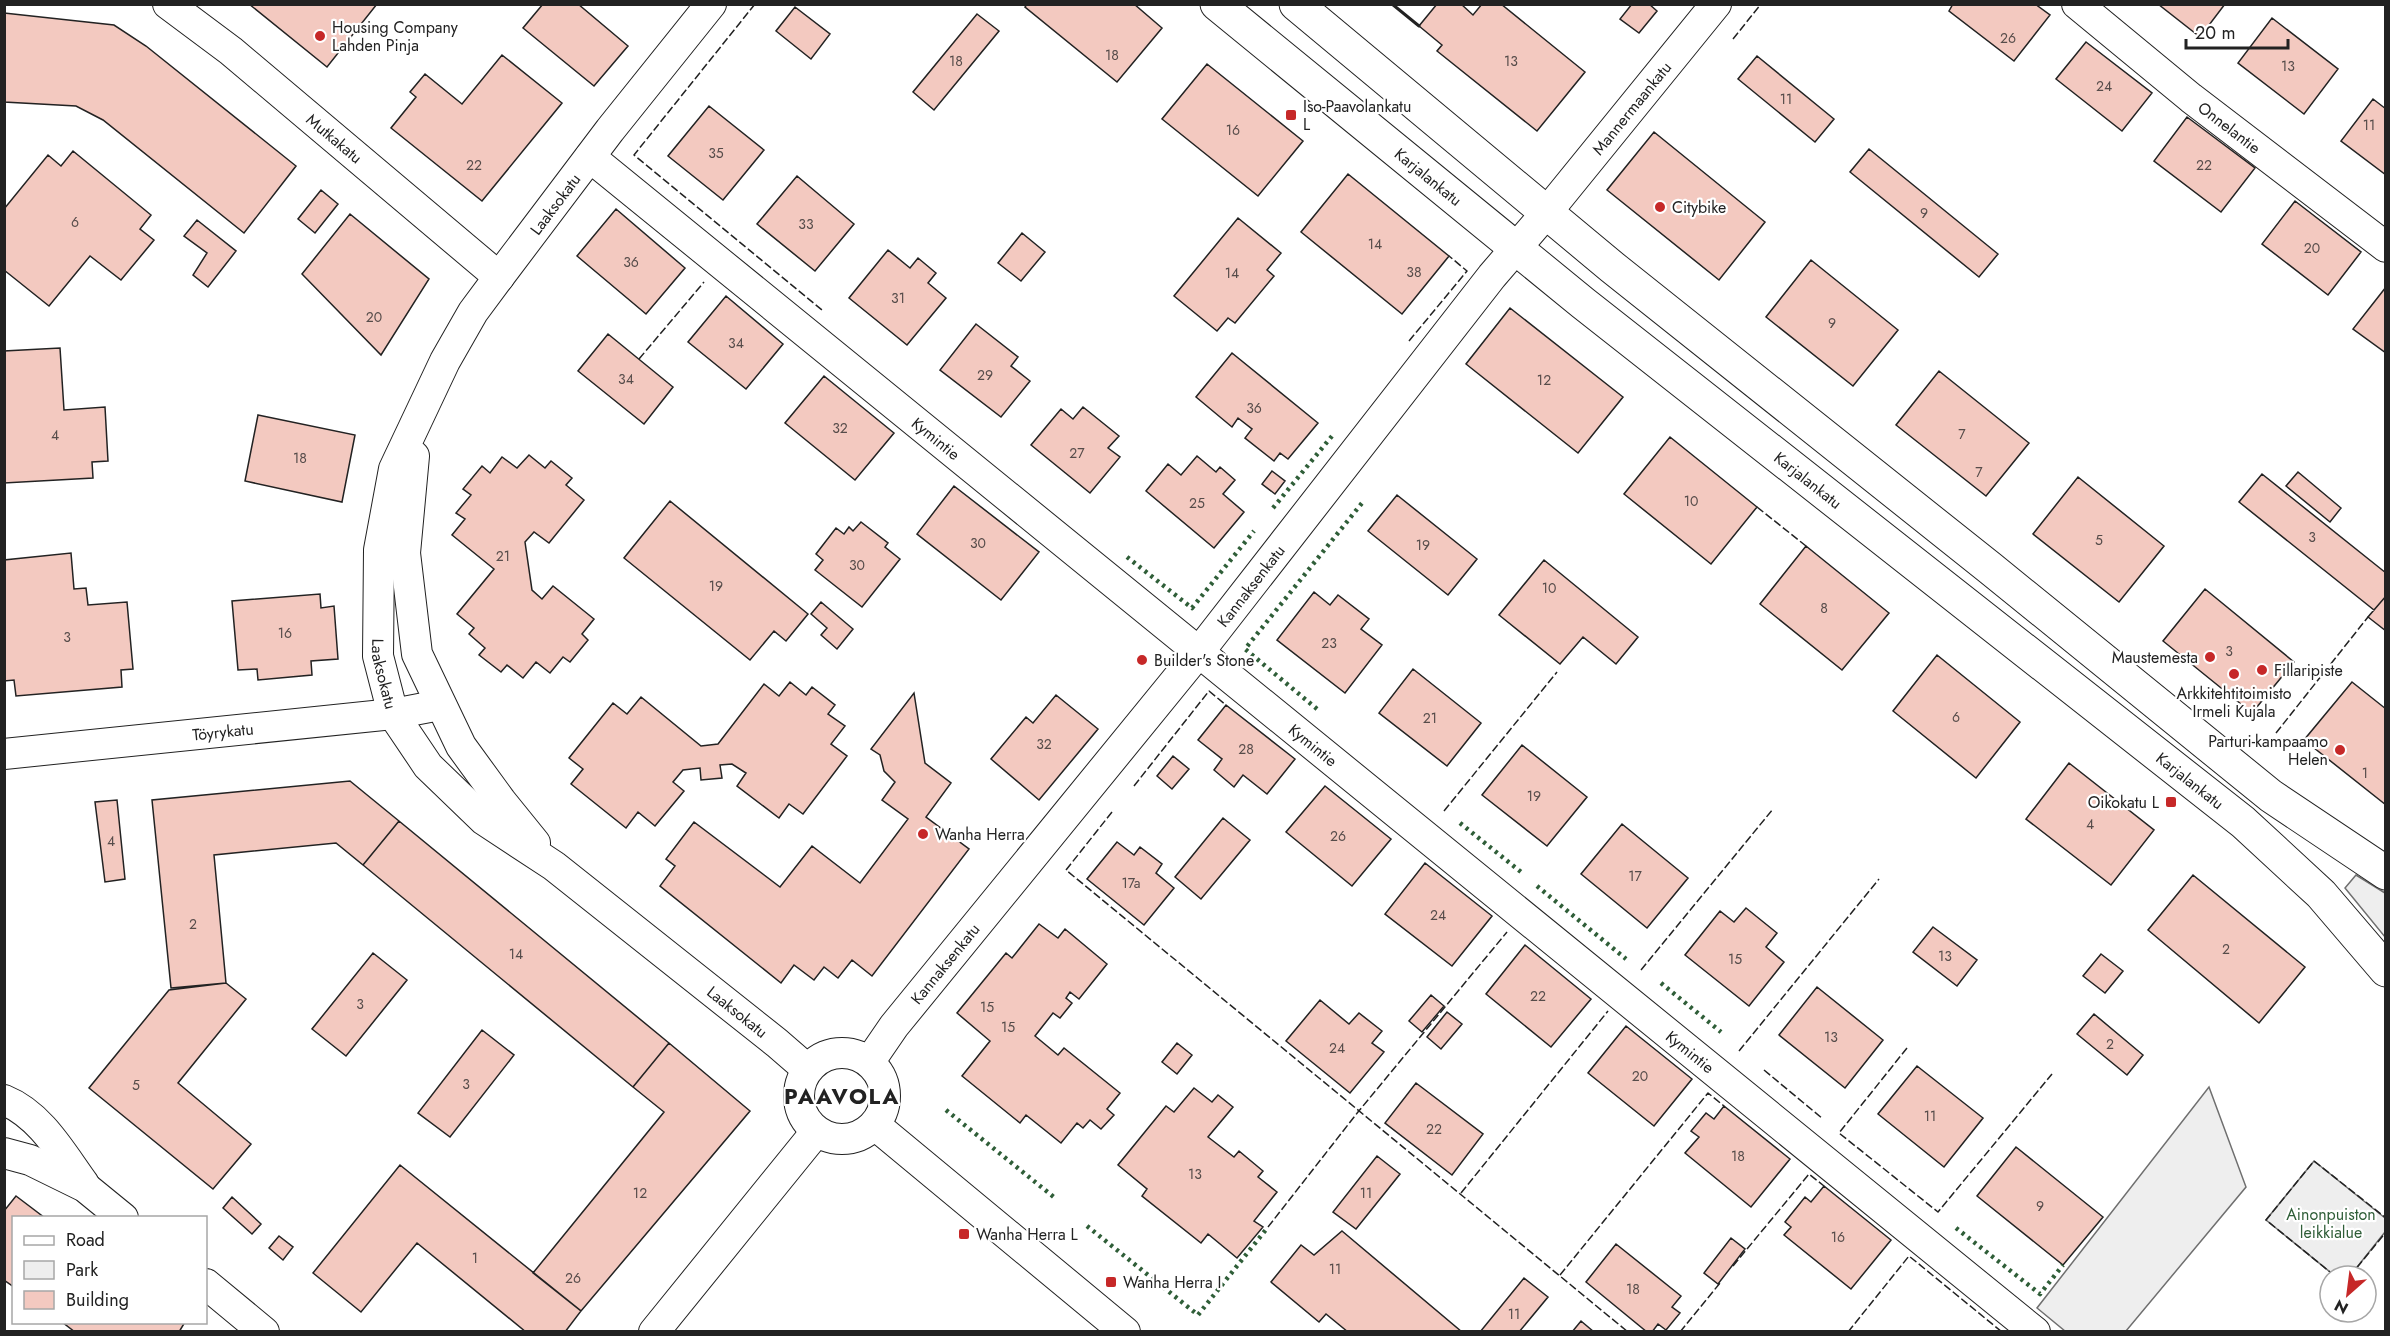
<svg xmlns="http://www.w3.org/2000/svg" width="2390" height="1336" viewBox="0 0 2390 1336" font-family="Jost,sans-serif">
	<rect width="100%" height="100%" fill="#fff"/>
	<path fill="#eee" stroke="#6f6f6f" stroke-width="1.5" d="M2356,875L2385,893V937L2345,888Z
		M2209,1087L2246,1187L2126,1331H2065L2037,1308Z
		M2314,1161L2385,1218V1232L2350,1276H2335L2266,1220Z"/>
	<path fill="#f3c9c0" stroke="#222" stroke-width="1.5" d="M249,4H377L327,67Z
		M543,4H578L628,46L594,86L523,28Z
		M1027,4H1134L1162,28L1117,82L1025,7Z
		M1437,4H1461L1473,15L1482,4H1501L1585,72L1537,131L1437,51L1442,45L1419,26Z
		M1632,4H1649L1657,11L1639,33L1620,19Z
		M1953,4H2035L2050,15L2014,61L1949,11Z
		M2158,4H2225L2200,37Z
		M795,7L830,34L811,59L776,31Z
		M4,13L114,25L146,46L296,166L244,233L103,120L76,106L4,102Z
		M977,14L999,31L934,110L913,92Z
		M2272,18L2338,69L2304,114L2238,63Z
		M2086,42L2152,93L2122,131L2056,79Z
		M502,55L562,103L482,201L391,128L416,97L410,92L425,74L462,104Z
		M1757,56L1834,119L1815,142L1738,79Z
		M1207,64L1303,141L1258,196L1162,119Z
		M2373,99L2386,109V175L2341,141Z
		M709,106L764,150L723,200L668,156Z
		M2187,117L2255,168L2221,212L2154,161Z
		M1654,132L1765,222L1719,280L1607,190Z
		M1869,149L1998,254L1979,277L1850,172Z
		M73,151L151,215L140,229L154,240L121,280L90,256L49,306L4,270V209L48,155L61,166Z
		M1348,174L1449,256L1402,314L1301,232Z
		M797,176L854,224L815,271L757,224Z
		M321,190L338,204L315,233L298,219Z
		M2295,201L2361,252L2328,295L2262,244Z
		M616,209L685,268L646,314L577,256Z
		M350,214L429,279L381,355L302,274Z
		M1238,218L1281,253L1267,270L1274,276L1235,323L1228,318L1217,331L1174,296Z
		M197,220L236,251L208,287L193,275L207,253L184,236Z
		M1022,233L1045,252L1021,281L998,263Z
		M888,250L910,268L918,258L936,273L928,283L946,298L907,345L849,298Z
		M1811,260L1898,330L1853,386L1766,317Z
		M2386,287V353L2353,329Z
		M726,296L783,344L746,389L688,342Z
		M1510,308L1623,397L1578,453L1466,364Z
		M976,324L1018,357L1011,366L1030,381L1001,417L940,370Z
		M608,334L673,387L644,424L578,371Z
		M60,348L64,410L105,407L108,461L92,462L93,478L4,483V351Z
		M1232,353L1318,423L1288,459L1280,453L1274,461L1245,438L1252,429L1238,418L1232,427L1196,397Z
		M1939,371L2029,443L1986,496L1896,425Z
		M824,376L894,433L855,480L785,423Z
		M1083,407L1119,436L1108,448L1120,457L1090,493L1031,445L1061,409L1073,419Z
		M258,415L355,435L342,502L245,481Z
		M1670,437L1757,507L1711,564L1624,494Z
		M529,455L545,468L551,461L572,478L566,485L584,500L549,543L534,532L525,542L532,590L542,599L553,586L594,619L582,634L588,640L570,662L563,657L550,673L536,662L523,678L507,665L501,672L479,655L485,648L469,634L474,628L457,614L494,569L452,535L465,519L456,513L471,495L463,489L482,466L490,473L502,457L517,468Z
		M1197,456L1216,472L1220,467L1235,480L1223,494L1244,512L1214,548L1146,491L1168,464L1181,475Z
		M1272,471L1285,481L1275,494L1262,484Z
		M2298,472L2341,508L2330,522L2286,486Z
		M2262,474L2386,573V596L2374,610L2239,502Z
		M2078,477L2164,546L2119,602L2033,534Z
		M954,486L1039,552L1001,600L917,534Z
		M1397,495L1477,559L1448,595L1368,531Z
		M670,501L808,614L786,641L774,631L750,660L624,558Z
		M861,522L888,543L885,547L900,559L862,607L815,570L823,560L816,554L836,528L844,534L849,527L853,531Z
		M1806,546L1889,613L1842,670L1760,604Z
		M71,553L74,589L86,588L88,605L127,602L133,669L121,670L122,687L16,696L14,680L4,681V560Z
		M1544,560L1638,637L1616,664L1583,637L1560,664L1499,615Z
		M2205,589L2294,662L2252,713L2163,641Z
		M1314,592L1330,605L1338,595L1369,619L1361,629L1382,645L1345,693L1277,640Z
		M320,594L321,608L334,606L338,659L311,661L312,675L258,680L257,669L238,670L232,601Z
		M2386,596V631L2368,617Z
		M821,602L853,629L837,649L821,635L827,628L811,614Z
		M1937,655L2020,722L1976,778L1893,711Z
		M1413,669L1481,723L1447,766L1379,713Z
		M790,682L806,695L812,687L835,705L828,714L845,726L831,744L847,756L803,814L789,804L779,818L737,786L746,773L732,764L720,765L722,778L701,780L700,768L683,770L673,782L684,791L655,826L638,812L626,828L571,784L583,769L569,758L613,703L627,714L641,697L701,746L718,744L764,684L779,696Z
		M2352,682L2386,709V805L2304,740Z
		M914,693L925,763L951,783L926,817L969,849L872,976L852,960L838,978L824,967L814,980L794,965L781,983L660,886L675,866L666,859L694,822L780,887L812,846L860,883L908,819L882,800L895,782L884,771L880,755L871,749Z
		M1056,695L1098,729L1039,800L991,759L1026,717L1033,723Z
		M1226,705L1295,759L1267,794L1243,775L1234,787L1214,770L1222,759L1198,740Z
		M1522,745L1587,797L1547,846L1482,795Z
		M1173,756L1189,769L1172,789L1157,776Z
		M2069,763L2154,830L2111,885L2026,819Z
		M350,781L399,821L363,865L336,843L214,855L226,983L171,988L152,800Z
		M1325,786L1391,839L1352,886L1286,832Z
		M117,800L125,879L105,882L95,802Z
		M1223,818L1250,840L1201,899L1175,877Z
		M399,821L669,1043L633,1087L363,865Z
		M1622,824L1688,878L1647,928L1581,874Z
		M1117,842L1134,855L1140,847L1162,864L1156,873L1174,888L1144,925L1087,879Z
		M1425,863L1492,916L1452,966L1385,914Z
		M2193,875L2305,967L2259,1023L2148,930Z
		M1746,908L1777,933L1766,947L1784,962L1749,1006L1685,955L1720,911L1734,922Z
		M1039,924L1058,938L1065,929L1107,964L1079,999L1070,992L1066,998L1072,1003L1060,1018L1053,1013L1035,1036L1058,1055L1064,1048L1120,1093L1107,1109L1114,1115L1101,1129L1090,1120L1083,1128L1077,1123L1061,1143L1026,1115L1020,1123L962,1076L990,1041L957,1013L1006,953L1012,958Z
		M1933,927L1977,960L1957,986L1913,952Z
		M1525,945L1591,999L1551,1047L1486,994Z
		M373,953L407,980L346,1056L312,1029Z
		M2101,954L2123,971L2105,993L2083,976Z
		M226,983L246,999L178,1083L251,1144L213,1189L89,1088L169,990Z
		M1817,987L1883,1040L1845,1088L1779,1035Z
		M1431,995L1444,1006L1422,1032L1409,1021Z
		M1320,1000L1349,1024L1359,1013L1382,1031L1372,1043L1384,1052L1350,1093L1286,1041Z
		M1447,1012L1462,1024L1441,1049L1427,1037Z
		M2094,1014L2143,1055L2127,1075L2077,1034Z
		M1626,1026L1692,1079L1654,1126L1588,1073Z
		M482,1030L514,1055L450,1137L418,1113Z
		M669,1043L750,1111L581,1311L533,1273L664,1112L633,1087Z
		M1177,1043L1192,1055L1177,1074L1162,1062Z
		M1917,1066L1983,1118L1944,1167L1878,1114Z
		M1416,1083L1483,1134L1452,1175L1385,1123Z
		M1194,1088L1212,1102L1218,1095L1233,1107L1208,1137L1234,1157L1239,1151L1263,1171L1258,1177L1277,1192L1254,1221L1263,1227L1237,1258L1208,1234L1201,1243L1142,1196L1147,1189L1118,1165L1166,1106L1174,1112Z
		M1724,1106L1790,1159L1751,1207L1685,1153L1699,1137L1691,1131L1706,1113L1714,1119Z
		M2016,1147L2103,1217L2063,1265L1977,1196Z
		M1377,1156L1400,1174L1356,1229L1333,1212Z
		M400,1165L581,1311L565,1332H526L417,1243L361,1312L313,1273Z
		M1824,1186L1891,1240L1851,1289L1784,1235L1791,1227L1785,1222L1805,1197L1811,1202Z
		M16,1196L45,1218H14V1287L4,1280V1211Z
		M232,1197L261,1224L252,1234L223,1208Z
		M1342,1231L1462,1332H1348L1326,1314L1319,1322L1271,1282L1301,1245L1314,1255Z
		M279,1236L293,1247L283,1260L269,1248Z
		M1731,1238L1745,1249L1718,1284L1704,1273Z
		M1616,1244L1681,1296L1672,1307L1680,1313L1666,1330L1658,1324L1652,1332H1647L1586,1282Z
		M1524,1278L1548,1297L1519,1332H1480Z
		M1581,1321L1594,1332H1572Z
		M62,1322H185L179,1332H75Z"/>
	<g fill="none" stroke-linecap="round" stroke-linejoin="round">
		<g stroke="#222" stroke-width="32">
			<g id="minor">
				<path id="s1" d="M168,4L231,51L499,277"/>
				<path id="s2" d="M711,4L610,130L499,277L473,312L445,361L394,469L379,550L378,656L393,714L428,766L484,820L554,866L777,1043L807,1069"/>
				<path id="s3" d="M2077,4L2191,98L2386,247"/>
				<path id="s4" d="M590,157L2035,1332"/>
				<path d="M414,456L405,553L417,654L461,746L501,801L535,843"/>
				<path id="s5" d="M4,754L393,714L440,705"/>
				<circle cx="842" cy="1096" r="43"/>
				<path id="s6" d="M870,1061L894,1026L1199,652L1492,276L1547,212L1716,4"/>
				<path d="M4,1100C41,1115 62,1154 84,1184"/>
				<path d="M875,1125L1125,1332"/>
				<path d="M4,1153L30,1160L85,1187L123,1218"/>
				<path d="M206,1284L264,1332"/>
				<path d="M654,1332L816,1132"/>
			</g>
		</g>
		<g stroke="#222" stroke-width="35">
			<g id="secondary">
				<path id="s7" d="M1217,4L1583,303L2243,822L2321,894L2386,970"/>
				<path d="M1296,4L1612,267L1990,568L2271,796L2386,873"/>
			</g>
		</g>
		<use href="#minor" stroke="#fff" stroke-width="30"/>
		<use href="#secondary" stroke="#fff" stroke-width="33"/>
		<path stroke="#2f5e38" stroke-width="4.5" stroke-dasharray="3 4.5" stroke-linecap="butt" d="M1273,508L1332,436
			M1127,557L1192,608L1254,531
			M1317,709L1245,649L1362,503
			M1460,823L1521,872
			M1537,886L1626,959
			M1661,983L1721,1032
			M946,1110L1055,1198
			M1087,1226L1198,1315L1268,1227
			M1956,1228L2040,1294L2063,1265"/>
		<path stroke="#222" stroke-width="1.5" stroke-dasharray="8 3" stroke-linecap="butt" d="M755,4L634,155L822,310
			M1733,39L1761,4
			M1409,341L1467,271L1449,256
			M639,359L704,282
			M1757,507L1806,546
			M2276,733L2368,617
			M1134,786L1209,691L1226,705
			M1444,811L1557,672
			M1112,812L1066,870L1628,1332
			M1641,970L1773,809
			M1907,1048L1839,1133L1938,1212L2052,1074
			M1739,1051L1879,879
			M1764,1070L1823,1119
			M1461,1193L1608,1011
			M1268,1227L1358,1112L1507,932
			M1733,1266L1809,1174L1824,1186
			M1560,1275L1708,1093L1724,1106
			M2335,1276L2266,1220L2314,1161L2386,1218
			M2350,1276L2386,1232
			M1680,1332L1720,1283
			M1848,1332L1909,1256L2002,1332"/>
		<path stroke="#222" stroke-width="3" d="M1392,4L1419,26"/>
	</g>
	<g fill="#c62828" stroke="#fff" stroke-width="2">
		<circle cx="320" cy="36" r="6"/>
		<rect x="1285" y="109" width="12" height="12" rx="3"/>
		<circle cx="1660" cy="207" r="6"/>
		<circle cx="2210" cy="657" r="6"/>
		<circle cx="1142" cy="660" r="6"/>
		<circle cx="2262" cy="670" r="6"/>
		<circle cx="2234" cy="674" r="6"/>
		<circle cx="2340" cy="750" r="6"/>
		<rect x="2165" y="796" width="12" height="12" rx="3"/>
		<circle cx="923" cy="834" r="6"/>
		<rect x="958" y="1228" width="12" height="12" rx="3"/>
		<rect x="1105" y="1276" width="12" height="12" rx="3"/>
	</g>
	<g text-anchor="middle" stroke-width="4.5" stroke-linejoin="round" paint-order="stroke">
		<g font-size="14" fill="#564c4a">
			<text x="2008" y="43">26</text>
			<text x="1112" y="60">18</text>
			<text x="956" y="66">18</text>
			<text x="1511" y="66">13</text>
			<text x="2288" y="71">13</text>
			<text x="2104" y="91">24</text>
			<text x="1786" y="104">11</text>
			<text x="2369" y="130">11</text>
			<text x="1233" y="135">16</text>
			<text x="716" y="158">35</text>
			<text x="474" y="170">22</text>
			<text x="2204" y="170">22</text>
			<text x="1924" y="218">9</text>
			<text x="75" y="227">6</text>
			<text x="806" y="229">33</text>
			<text x="1375" y="249">14</text>
			<text x="2312" y="253">20</text>
			<text x="631" y="267">36</text>
			<text x="1414" y="277">38</text>
			<text x="1232" y="278">14</text>
			<text x="898" y="303">31</text>
			<text x="374" y="322">20</text>
			<text x="1832" y="328">9</text>
			<text x="736" y="348">34</text>
			<text x="985" y="380">29</text>
			<text x="626" y="384">34</text>
			<text x="1544" y="385">12</text>
			<text x="1254" y="413">36</text>
			<text x="840" y="433">32</text>
			<text x="1962" y="439">7</text>
			<text x="55" y="440">4</text>
			<text x="1077" y="458">27</text>
			<text x="300" y="463">18</text>
			<text x="1979" y="477">7</text>
			<text x="1691" y="506">10</text>
			<text x="1197" y="508">25</text>
			<text x="2312" y="542">3</text>
			<text x="2099" y="545">5</text>
			<text x="978" y="548">30</text>
			<text x="1423" y="550">19</text>
			<text x="503" y="561">21</text>
			<text x="857" y="570">30</text>
			<text x="716" y="591">19</text>
			<text x="1549" y="593">10</text>
			<text x="1824" y="613">8</text>
			<text x="285" y="638">16</text>
			<text x="67" y="642">3</text>
			<text x="1329" y="648">23</text>
			<text x="2229" y="656">3</text>
			<text x="1956" y="722">6</text>
			<text x="1430" y="723">21</text>
			<text x="1044" y="749">32</text>
			<text x="1246" y="754">28</text>
			<text x="2365" y="778">1</text>
			<text x="1534" y="801">19</text>
			<text x="2090" y="829">4</text>
			<text x="1338" y="841">26</text>
			<text x="111" y="846">4</text>
			<text x="1635" y="881">17</text>
			<text x="1131" y="888">17a</text>
			<text x="1438" y="920">24</text>
			<text x="193" y="929">2</text>
			<text x="2226" y="954">2</text>
			<text x="516" y="959">14</text>
			<text x="1945" y="961">13</text>
			<text x="1735" y="964">15</text>
			<text x="1538" y="1001">22</text>
			<text x="360" y="1009">3</text>
			<text x="987" y="1012">15</text>
			<text x="1008" y="1032">15</text>
			<text x="1831" y="1042">13</text>
			<text x="2110" y="1049">2</text>
			<text x="1337" y="1053">24</text>
			<text x="1640" y="1081">20</text>
			<text x="466" y="1089">3</text>
			<text x="136" y="1090">5</text>
			<text x="1930" y="1121">11</text>
			<text x="1434" y="1134">22</text>
			<text x="1738" y="1161">18</text>
			<text x="1195" y="1179">13</text>
			<text x="640" y="1198">12</text>
			<text x="1366" y="1198">11</text>
			<text x="2040" y="1211">9</text>
			<text x="1838" y="1242">16</text>
			<text x="475" y="1263">1</text>
			<text x="1335" y="1274">11</text>
			<text x="573" y="1283">26</text>
			<text x="1633" y="1294">18</text>
			<text x="1514" y="1319">11</text>
		</g>
		<g font-size="16" fill="#222" stroke="#fff" text-anchor="start">
			<text x="332" y="33">Housing Company<tspan x="332" dy="18">Lahden Pinja</tspan></text>
			<text x="1303" y="112">Iso-Paavolankatu<tspan x="1303" dy="18">L</tspan></text>
			<text x="1672" y="213">Citybike</text>
			<text x="2198" y="663" text-anchor="end">Maustemesta</text>
			<text x="1154" y="666">Builder's Stone</text>
			<text x="2274" y="676">Fillaripiste</text>
			<text x="2234" y="699" text-anchor="middle">Arkkitehtitoimisto<tspan x="2234" dy="18">Irmeli Kujala</tspan></text>
			<text x="2328" y="747" text-anchor="end">Parturi-kampaamo<tspan x="2328" dy="18">Helen</tspan></text>
			<text x="2159" y="808" text-anchor="end">Oikokatu L</text>
			<text x="935" y="840">Wanha Herra</text>
			<text x="976" y="1240">Wanha Herra L</text>
			<text x="1123" y="1288">Wanha Herra I</text>
		</g>
		<g font-size="16" fill="#222" stroke="#fff">
			<text dy="6" stroke="none"><textPath href="#s6" startOffset="1220">Mannermaankatu</textPath></text>
			<text dy="6" stroke="none"><textPath href="#s3" startOffset="196">Onnelantie</textPath></text>
			<text dy="6" stroke="none"><textPath href="#s1" startOffset="214">Mutkakatu</textPath></text>
			<text dy="6" stroke="none"><textPath href="#s7" startOffset="273">Karjalankatu</textPath></text>
			<text transform="translate(555 204) rotate(-53)" y="6">Laaksokatu</text>
			<text dy="6" stroke="none"><textPath href="#s4" startOffset="446">Kymintie</textPath></text>
			<text dy="6" stroke="none"><textPath href="#s7" startOffset="759">Karjalankatu</textPath></text>
			<text dy="6" stroke="none"><textPath href="#s6" startOffset="609">Kannaksenkatu</textPath></text>
			<text dy="6" stroke="none"><textPath href="#s2" startOffset="772">Laaksokatu</textPath></text>
			<text dy="6" stroke="none"><textPath href="#s5" startOffset="220">Töyrykatu</textPath></text>
			<text dy="6" stroke="none"><textPath href="#s4" startOffset="932">Kymintie</textPath></text>
			<text dy="6" stroke="none"><textPath href="#s7" startOffset="1245">Karjalankatu</textPath></text>
			<text dy="6" stroke="none"><textPath href="#s6" startOffset="123">Kannaksenkatu</textPath></text>
			<text dy="6" stroke="none"><textPath href="#s2" startOffset="1272">Laaksokatu</textPath></text>
			<text dy="6" stroke="none"><textPath href="#s4" startOffset="1418">Kymintie</textPath></text>
		</g>
		<g font-size="16" fill="#2f5e38" stroke="#fff">
			<text x="2331" y="1220">Ainonpuiston<tspan x="2331" dy="18">leikkialue</tspan></text>
		</g>
		<g font-size="22" font-weight="bold" letter-spacing="1.5" fill="#222" stroke="#fff">
			<text x="842" y="1104">PAAVOLA</text>
		</g>
	</g>
	<rect width="2390" height="1336" fill="none" stroke="#222222" stroke-width="12"/>
	<rect x="12" y="1216" width="195" height="108" fill="#ffffff" stroke="#a7a7a7" stroke-width="1.5"/>
	<rect x="24" y="1236" width="30" height="9" fill="#ffffff" stroke="#a7a7a7" stroke-width="1.5"/>
	<text x="66" y="1246" font-size="18" fill="#222222">Road</text>
	<rect x="24" y="1261" width="30" height="18" fill="#eeeeee" stroke="#a7a7a7" stroke-width="1.5"/>
	<text x="66" y="1276" font-size="18" fill="#222222">Park</text>
	<rect x="24" y="1291" width="30" height="18" fill="#f3c9c0" stroke="#a7a7a7" stroke-width="1.5"/>
	<text x="66" y="1306" font-size="18" fill="#222222">Building</text>
	<g transform="translate(2348 1294) rotate(208)"><circle r="28" fill="#ffffff" stroke="#a7a7a7" stroke-width="1.5"/>
	<path d="M0-4.5L10 22L0 15L-10 22Z" fill="#c62828"/>
	<text y="-9" font-size="16" font-weight="bold" text-anchor="middle" fill="#222222">N</text>
	</g>
	<path d="M2186 39v9h102v-9" fill="none" stroke="#222222" stroke-width="3"/>
	<text x="2195" y="39" font-size="18" fill="#222222" stroke="#ffffff" stroke-width="4.5" paint-order="stroke">20 m</text>
</svg>
